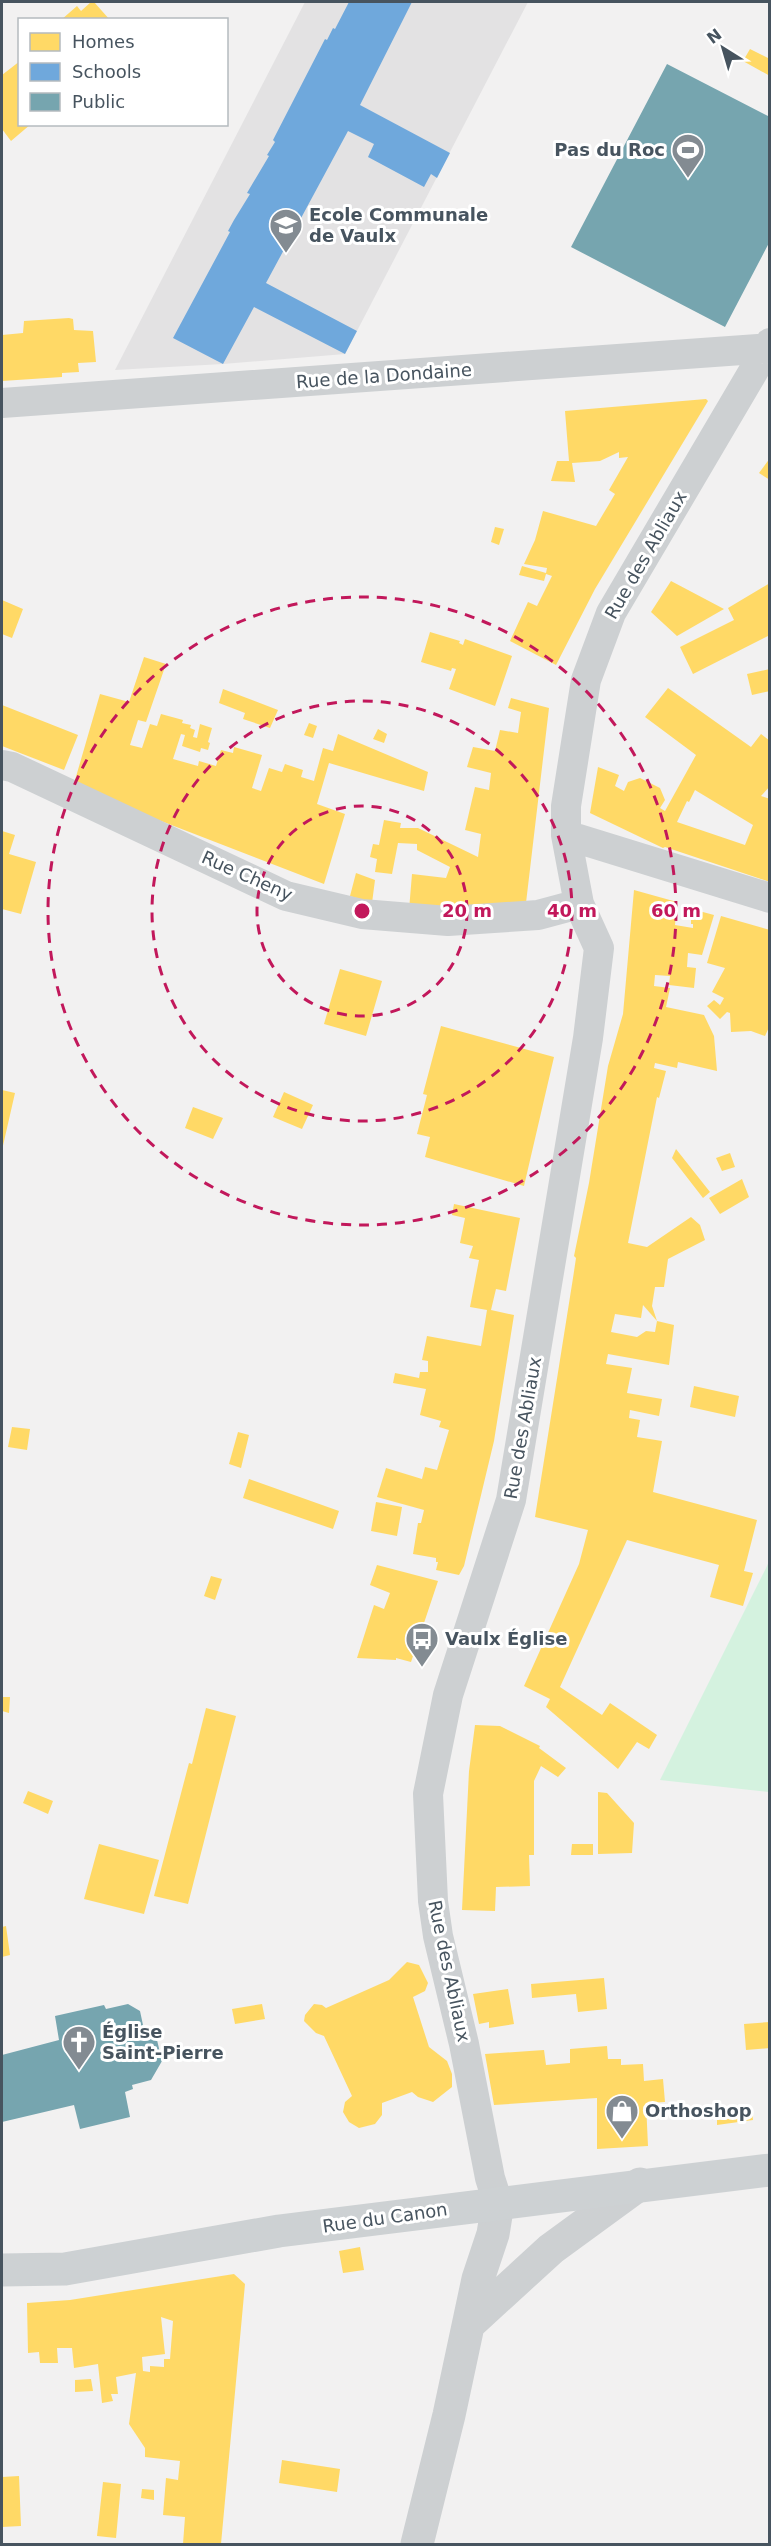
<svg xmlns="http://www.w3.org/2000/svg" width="771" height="2546" viewBox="0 0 771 2546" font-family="'DejaVu Sans',sans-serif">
	<rect width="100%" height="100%" fill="#f2f1f1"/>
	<path fill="#e3e2e3" d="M305,2H528L345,354L223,364L115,370Z"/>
	<path fill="#d4f2df" d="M769,1561V1792L660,1780L767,1566Z"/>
	<path fill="#ffd966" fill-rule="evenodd" d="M91,2H94L110,20H61L77,6L81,11Z
		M750,49L770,59V76L743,61Z
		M20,61V124H31L11,141L2,129V75Z
		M69,318L73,319L74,330L93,331L96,362L78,363L79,372L62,373V377L2,381V335L23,333L24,321Z
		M706,399L708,401L702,411L595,589L556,665L510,641L528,602L537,606L552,576L546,574L544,581L519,575L522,566L546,573L547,568L524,564L535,540L543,511L596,526L615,494L609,490L628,457L619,458V452L600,461L572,463L575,482L551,481L557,461H569L565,411Z
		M770,458V480L759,473Z
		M495,527L504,529L499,545L491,542Z
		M671,581L724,609L677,636L651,612Z
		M770,583V635L693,674L680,647L734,620L728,608Z
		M2,600L23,609L12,638L2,634Z
		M430,632L460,641L459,643L463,645L465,639L512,656L495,706L449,689L456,669L452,668L451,671L421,662Z
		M144,657L166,664L146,722L138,720L130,745L142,748L150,724L157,726L161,714L183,720L182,723L191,725L190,728L195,730L193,737L197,738L200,724L212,728L208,742L210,743L208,750L201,748L200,752L182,746L185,735L181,734L173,759L198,766L199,761L216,766L221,750L233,753L234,747L262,755L252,788L261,791L269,768L282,772L285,764L303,770L301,777L314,781L323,748L333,751L338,734L428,772L424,791L329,763L317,804L345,814L324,884L73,787L100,694L129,702Z
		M770,669V691L752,695L747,674Z
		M668,688L751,747L761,734L770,741V786L761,796L770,799V882L665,847L663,848L590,813L598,767L619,775L615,786L624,791L628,782L640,778L660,788L665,800L660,808L665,811L696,755L645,717ZM695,790L753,825L745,845L677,822L687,801L689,802Z
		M223,689L278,710L270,728L243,719L245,713L219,703Z
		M511,698L549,708L526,903L409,910L412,874L446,878L450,867L417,850V844L398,843L392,874L375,872L377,859L370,857L373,844L379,845L384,820L401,823L400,828H418L478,857L481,834L465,830L475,787L489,790L491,773L467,767L473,747L495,751L500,730L518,733L521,712L508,708Z
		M2,705L78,735L64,770L2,746Z
		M309,723L317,726L313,738L304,735Z
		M378,729L387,734L384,743L373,739Z
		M2,831L15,835L9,854L36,862L21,914L2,909Z
		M356,873L375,880L372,903L350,896Z
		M634,890L677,902L675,925L693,928V924H691V913L687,912L688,908L714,915L702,955L688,953L687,967L696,968L694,988L669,985L670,976L655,975L654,986L670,988L666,1007L704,1015L714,1036L717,1071L678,1062L677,1068L655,1063L654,1068L666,1071L659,1098L657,1097L628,1243L647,1247L691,1217L700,1225L705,1240L668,1259L664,1287H655L652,1306L657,1321L643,1305L641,1318L615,1314L611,1332L637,1337L646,1331L655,1332L657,1321L674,1325L669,1365L608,1354L606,1364L632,1368L627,1393L662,1399L659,1416L630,1410L629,1418L640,1420L637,1437L662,1441L653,1492L757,1520L744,1571L753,1573L743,1606L710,1597L719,1565L627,1540L560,1687L602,1715L610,1703L657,1735L649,1749L637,1742L618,1769L546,1707L550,1699L524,1686L579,1564L588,1530L535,1517L573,1278L576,1258L574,1256L589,1183L608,1066L623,1014Z
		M721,916L770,930V1025L765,1036L751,1031L731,1032L730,1013L727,1012L720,1019L707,1006L714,1000L720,1005L724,998L712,992L725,968L707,963Z
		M340,969L382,981L366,1036L324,1024Z
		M441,1026L554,1057L524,1186L425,1157L430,1137L417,1134L427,1095L423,1094Z
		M2,1090L15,1093L2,1150Z
		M284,1092L313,1105L302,1129L273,1117Z
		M193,1107L223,1118L213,1139L185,1128Z
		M676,1149L710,1192L703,1198L672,1158Z
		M730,1153L735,1167L722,1171L716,1158Z
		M742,1179L749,1197L720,1214L709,1198Z
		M454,1204L520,1218L506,1291L496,1289L491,1310L514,1315L494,1441L464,1566L459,1575L436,1570L438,1562H436V1558L413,1554L418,1523H421L424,1510L377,1497L386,1468L422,1479L425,1467L437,1470L449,1430L439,1427L441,1421L420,1415L426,1389L393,1383L395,1373L419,1378L420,1372H428V1361L422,1360L427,1336L481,1346L487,1310L470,1307L479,1260L469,1258L473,1246L460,1243L465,1218L452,1215Z
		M694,1386L739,1396L735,1417L690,1407Z
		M12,1427L30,1429L27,1450L8,1447Z
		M238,1432L249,1435L241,1468L229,1464Z
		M249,1479L339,1511L333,1529L243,1498Z
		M376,1502L402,1507L397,1536L371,1531Z
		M377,1565L438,1581L411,1662L396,1658V1660L357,1658L374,1605L384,1609L390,1593L370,1585Z
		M211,1576L222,1579L215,1600L204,1596Z
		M2,1697H10L9,1713L2,1711Z
		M206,1708L236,1716L188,1904L154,1896L189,1763L192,1764Z
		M475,1725L500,1726L540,1746L539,1748L566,1768L558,1777L541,1766L534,1781V1855H529L530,1886L496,1887L495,1911L462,1910L469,1771Z
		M28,1791L53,1801L48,1814L23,1803Z
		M598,1792L607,1793L634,1823L632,1853L598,1854Z
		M99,1844L159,1860L144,1914L84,1899Z
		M572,1844H593V1855H571Z
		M6,1926L10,1955L2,1957V1927Z
		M407,1962L419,1965L428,1983L425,1991L413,1997L429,2047L447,2061L452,2074V2087L433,2102L418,2097L412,2092L382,2103V2115L375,2124L359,2128L349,2122L343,2112L345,2102L352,2096L324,2036L316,2033L304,2021L305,2015L314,2004L322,2005L326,2008L389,1980Z
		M604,1978L607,2009L578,2012L576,1994L532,1998L531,1984Z
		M508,1989L514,2024L489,2028V2022L479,2024L473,1994Z
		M262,2004L265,2019L235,2024L232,2009Z
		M770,2022V2048L746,2050L744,2024Z
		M607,2046L608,2059H621V2065L643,2064L644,2081L663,2079L665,2102L646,2103L648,2146L597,2149V2098L494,2105L485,2054L544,2050L546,2065L570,2063V2049Z
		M752,2112L753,2120L717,2125V2115Z
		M360,2247L364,2270L343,2273L339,2251Z
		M234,2274L245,2284L221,2544H183L185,2517L163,2515L166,2478L178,2480L180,2461L145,2457V2448L129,2424L136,2373L116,2377L118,2394H111L113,2401L102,2403L98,2364L74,2368L72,2348H57L58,2363H40L39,2352L28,2353L27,2303L70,2300ZM161,2317L173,2321L170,2359H164V2367L150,2366V2372L143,2371L142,2357L165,2354Z
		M91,2379L93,2391L75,2392V2380Z
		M282,2460L340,2469L337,2492L279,2483Z
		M19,2476L21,2526L2,2527V2477Z
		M103,2482L121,2484L116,2538L97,2536Z
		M142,2489L154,2490V2500L141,2498Z"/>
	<path fill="#6fa8dc" d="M349,2H412L360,105L450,153L437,178L431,174L424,187L368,157L374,144L348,131L266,283L357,331L345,354L254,307L223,364L173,338L230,232L228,231L234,220L250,194L247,193L269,156L267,155L275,142L273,140L325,39L327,40L333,28L335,29Z"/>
	<path fill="#76a5af" d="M667,64L770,117V241L725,327L571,247Z
		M128,2004L140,2011L143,2025L140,2030L157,2040L162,2061L151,2080L132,2085L133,2089L125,2092L130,2117L80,2129L74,2105L2,2122V2055L59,2040L55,2016L104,2005L106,2009Z"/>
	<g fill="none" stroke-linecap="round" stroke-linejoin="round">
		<path stroke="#cdd0d2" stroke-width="30" d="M2,403L770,348
			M2,765L12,767L286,896L362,914L448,921L538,915L579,904
			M566,835L770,898
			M498,2203L490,2178L464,2044L438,1936L433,1901L428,1794L448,1695L511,1500L588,1038L599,948L579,904L566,835V806L586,680L611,613L770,343"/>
		<path stroke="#cdd0d2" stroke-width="33" d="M469,2324L551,2249L640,2184
			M417,2544L449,2415L478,2279L493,2234L498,2203"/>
		<path stroke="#cdd1d3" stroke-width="33" d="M2,2270L65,2269L279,2231L770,2170"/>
	</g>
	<g fill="none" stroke="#c2185b" stroke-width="3" stroke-dasharray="10 8">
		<circle cx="362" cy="911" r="105"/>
		<circle cx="362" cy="911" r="210"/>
		<circle cx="362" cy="911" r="314"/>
	</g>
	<defs>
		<g id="stadium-pin" transform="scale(1.725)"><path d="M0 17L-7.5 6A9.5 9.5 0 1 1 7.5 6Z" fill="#838b92" stroke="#fff"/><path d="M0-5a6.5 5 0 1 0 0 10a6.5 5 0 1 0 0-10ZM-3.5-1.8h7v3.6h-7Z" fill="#fff"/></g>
		<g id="school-pin" transform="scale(1.725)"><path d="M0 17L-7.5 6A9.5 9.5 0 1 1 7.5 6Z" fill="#838b92" stroke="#fff"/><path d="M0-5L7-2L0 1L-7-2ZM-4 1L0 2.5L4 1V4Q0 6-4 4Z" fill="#fff"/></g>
		<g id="bus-pin" transform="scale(1.725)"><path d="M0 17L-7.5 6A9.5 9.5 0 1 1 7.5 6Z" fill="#838b92" stroke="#fff"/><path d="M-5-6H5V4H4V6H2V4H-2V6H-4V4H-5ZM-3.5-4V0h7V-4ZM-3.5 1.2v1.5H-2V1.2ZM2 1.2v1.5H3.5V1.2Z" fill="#fff"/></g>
		<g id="church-pin" transform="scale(1.725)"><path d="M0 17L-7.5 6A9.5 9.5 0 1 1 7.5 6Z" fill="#838b92" stroke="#fff"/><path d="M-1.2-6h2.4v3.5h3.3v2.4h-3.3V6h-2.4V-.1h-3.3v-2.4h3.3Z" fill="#fff"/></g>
		<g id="shop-pin" transform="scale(1.725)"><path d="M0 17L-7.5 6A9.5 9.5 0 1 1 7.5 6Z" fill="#838b92" stroke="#fff"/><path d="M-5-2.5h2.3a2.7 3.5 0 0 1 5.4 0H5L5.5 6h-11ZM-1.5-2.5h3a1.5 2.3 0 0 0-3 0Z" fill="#fff"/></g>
	</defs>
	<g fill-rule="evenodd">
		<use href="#stadium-pin" x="688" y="150"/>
		<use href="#school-pin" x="286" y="225"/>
		<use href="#bus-pin" x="422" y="1639"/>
		<use href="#church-pin" x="79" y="2042"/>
		<use href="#shop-pin" x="622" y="2111"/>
	</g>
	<g text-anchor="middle" stroke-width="6" stroke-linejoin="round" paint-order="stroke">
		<g font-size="18" font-weight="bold" fill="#47545f" stroke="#fff" text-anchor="start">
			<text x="665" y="156" text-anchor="end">Pas du Roc</text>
			<text x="309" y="221">Ecole Communale<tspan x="309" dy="21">de Vaulx</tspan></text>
			<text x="445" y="1645">Vaulx Église</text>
			<text x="102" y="2038">Église<tspan x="102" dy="21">Saint-Pierre</tspan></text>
			<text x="645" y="2117">Orthoshop</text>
		</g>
		<g font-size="18" fill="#47545f" stroke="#fff">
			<text transform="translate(384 376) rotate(-4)" y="6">Rue de la Dondaine</text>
			<text transform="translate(646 555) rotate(-60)" y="6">Rue des Abliaux</text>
			<text transform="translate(247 876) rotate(24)" y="6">Rue Cheny</text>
			<text transform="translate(523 1428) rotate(-80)" y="6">Rue des Abliaux</text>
			<text transform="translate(449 1971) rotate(78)" y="6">Rue des Abliaux</text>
			<text transform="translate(385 2218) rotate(-8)" y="6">Rue du Canon</text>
		</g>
	</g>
	<circle cx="362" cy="911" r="9" fill="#c2185b" stroke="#fff" stroke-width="3"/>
	<g font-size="18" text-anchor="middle" font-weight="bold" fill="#c2185b" stroke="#fff" stroke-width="6" stroke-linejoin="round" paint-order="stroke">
		<text x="467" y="917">20 m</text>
		<text x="572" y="917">40 m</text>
		<text x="676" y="917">60 m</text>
	</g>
	<rect width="771" height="2546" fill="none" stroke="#47545f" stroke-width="6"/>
	<rect x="18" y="18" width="210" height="108" fill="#ffffff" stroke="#b5bbbf" stroke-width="1.5"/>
	<rect x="30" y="33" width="30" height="18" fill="#ffd966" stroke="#b5bbbf" stroke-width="1.5"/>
	<text x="72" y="48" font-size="18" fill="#47545f">Homes</text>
	<rect x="30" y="63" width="30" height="18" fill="#6fa8dc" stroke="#b5bbbf" stroke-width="1.5"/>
	<text x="72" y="78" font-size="18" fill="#47545f">Schools</text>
	<rect x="30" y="93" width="30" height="18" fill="#76a5af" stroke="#b5bbbf" stroke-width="1.5"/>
	<text x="72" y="108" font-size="18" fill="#47545f">Public</text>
	<g transform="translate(723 48) rotate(323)" stroke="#ffffff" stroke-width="4.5" paint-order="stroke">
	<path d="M0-4.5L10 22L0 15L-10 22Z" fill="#47545f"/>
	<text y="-9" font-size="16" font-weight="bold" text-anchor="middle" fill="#47545f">N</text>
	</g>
</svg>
